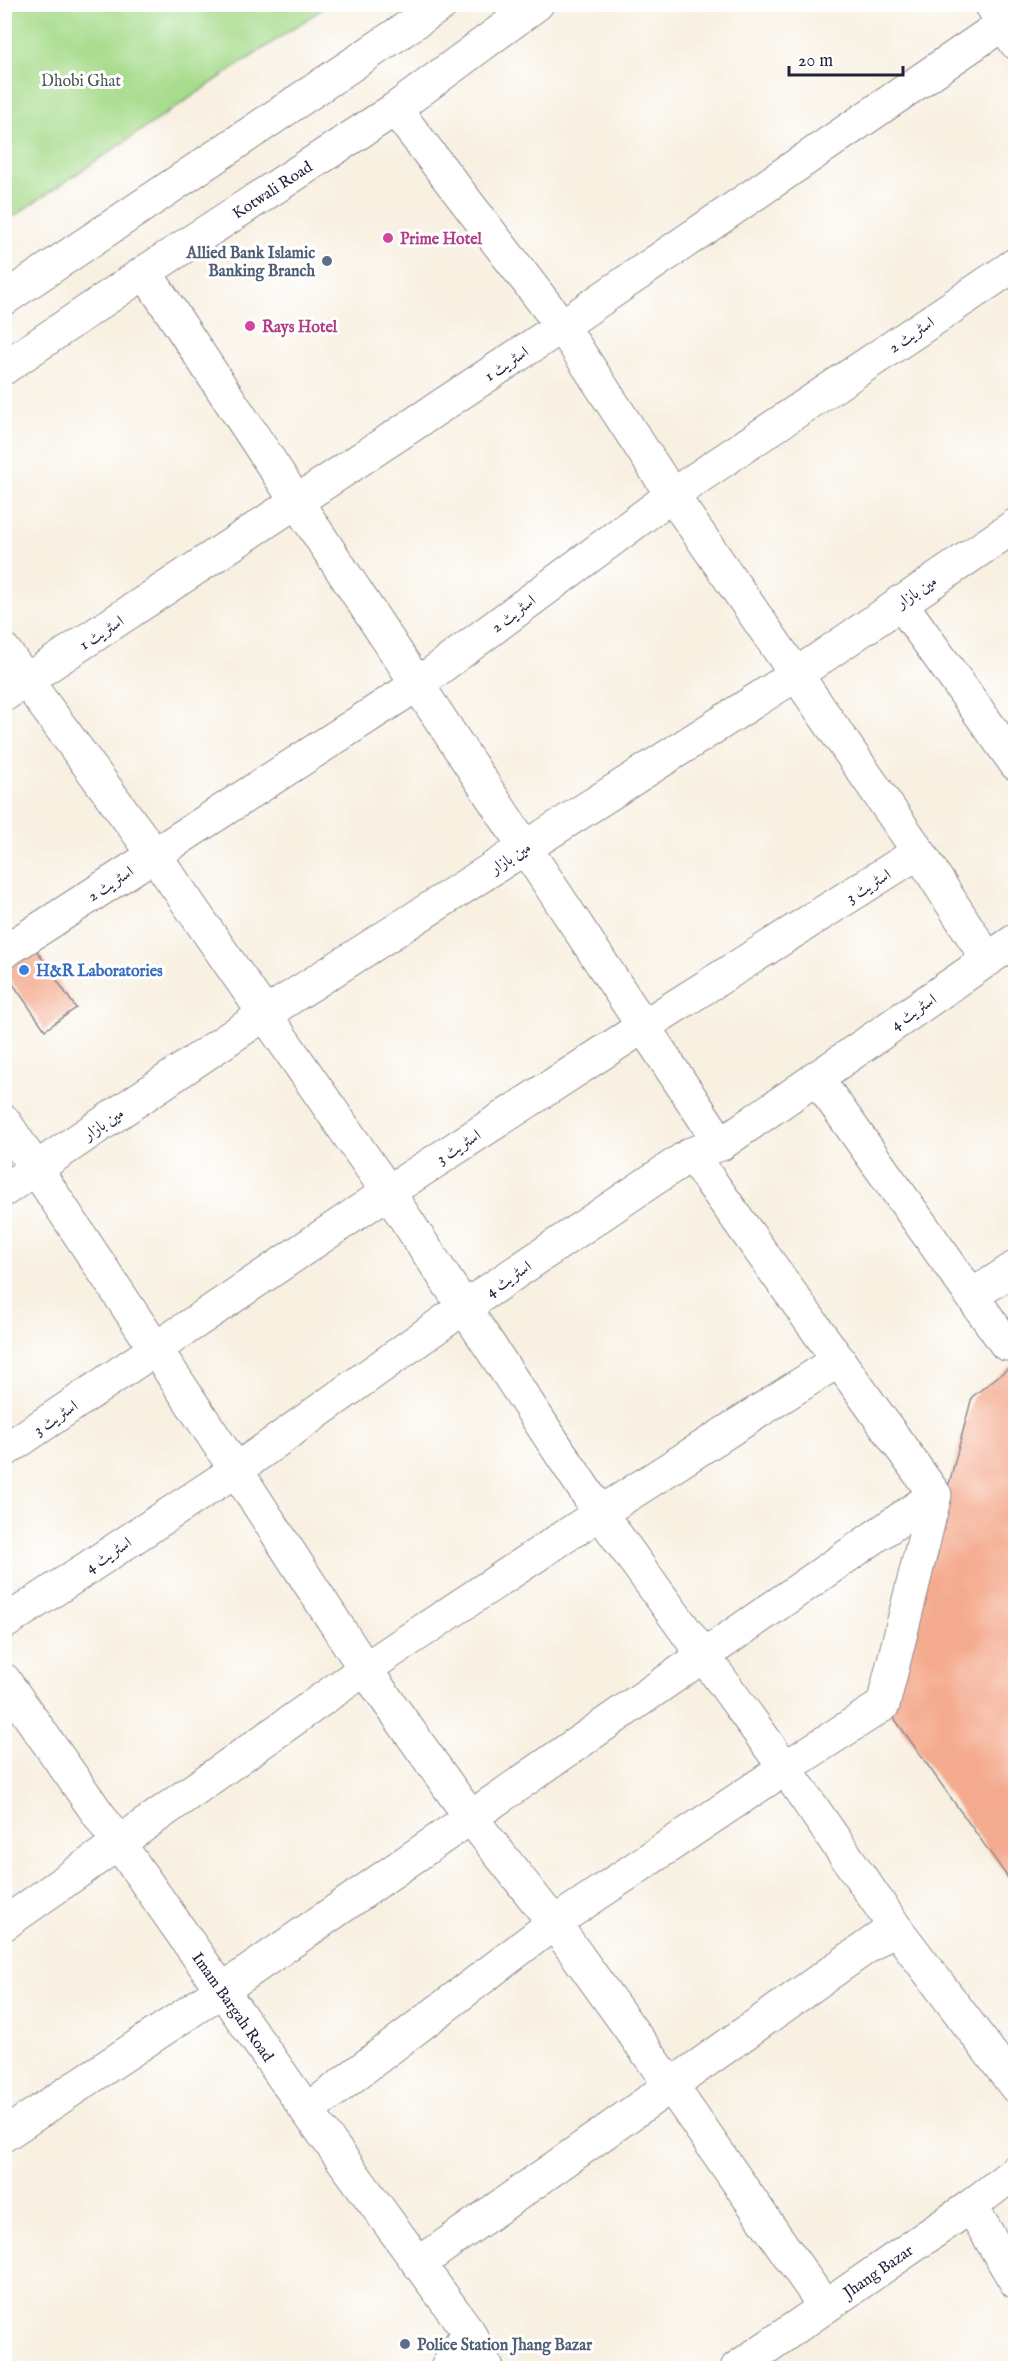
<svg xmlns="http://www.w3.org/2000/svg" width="1020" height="2373" viewBox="0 0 1020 2373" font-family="'IM FELL English',Amiri,serif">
	<rect width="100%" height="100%" fill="#fff"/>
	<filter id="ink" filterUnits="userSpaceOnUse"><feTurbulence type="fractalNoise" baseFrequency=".0167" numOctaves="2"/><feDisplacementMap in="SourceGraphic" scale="12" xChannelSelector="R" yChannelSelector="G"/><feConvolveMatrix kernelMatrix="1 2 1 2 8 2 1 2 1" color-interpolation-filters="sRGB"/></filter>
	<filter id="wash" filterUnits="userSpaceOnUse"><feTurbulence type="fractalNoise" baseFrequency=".008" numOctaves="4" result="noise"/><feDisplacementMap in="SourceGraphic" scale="24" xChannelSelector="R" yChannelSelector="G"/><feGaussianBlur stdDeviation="1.35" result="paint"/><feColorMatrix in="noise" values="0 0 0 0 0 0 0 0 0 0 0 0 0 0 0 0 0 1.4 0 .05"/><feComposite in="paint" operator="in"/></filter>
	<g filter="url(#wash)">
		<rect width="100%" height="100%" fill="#f8f0e1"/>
		<path fill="#a7dc8c" stroke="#647f64" stroke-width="1.5" d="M5,4H328V5L5,222Z"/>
		<g id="blocks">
			<path fill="#f4aa8e" d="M35,948L76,1008L45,1030L4,971V968Z
				M1016,1362V1889L889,1711L972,1397Z"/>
		</g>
	</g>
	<g filter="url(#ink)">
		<use href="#blocks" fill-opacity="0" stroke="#8d898e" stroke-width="1.5"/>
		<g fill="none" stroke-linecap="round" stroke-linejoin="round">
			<g stroke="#8d898e" stroke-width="35">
				<path id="street" d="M395,109L562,326L672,495L919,852L988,960
					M145,272L721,1144
					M900,602L1016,764
					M4,650L154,854L388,1192L600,1513L785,1768L895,1927L1016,2087
					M4,695L562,326L1003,24
					M4,952L418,684L672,495L1016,264
					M816,1077L1006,1344
					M4,1121L236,1470L365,1669L471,1818L554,1923L672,2087L825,2307
					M4,1190L265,1014L797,674L1016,525
					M972,1296L1016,1267
					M4,1451L388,1192L644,1026L919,852
					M4,1623L236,1470L463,1308L691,1154L721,1144L1016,940
					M4,1924L365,1669L600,1513L839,1360
					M307,2111L554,1923L785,1768L883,1705L935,1495L691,1154
					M4,2135L222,1990L935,1495
					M971,2206L1016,2282
					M420,2263L895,1927"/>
			</g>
			<g stroke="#8d898e" stroke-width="35">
				<g id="secondary">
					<path d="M991,4L1016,43"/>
					<path id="s1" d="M4,1680L307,2111L468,2331L487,2368"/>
					<path d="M447,2368L468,2331"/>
					<path id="s2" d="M737,2368L971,2206L1016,2171"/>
				</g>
			</g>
			<g stroke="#8d898e" stroke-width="35">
				<g id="primary">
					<path d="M4,299L442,4"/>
					<path id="s3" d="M4,368L145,272L395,109L537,4"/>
				</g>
			</g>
			<use href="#street" stroke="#fff" stroke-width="33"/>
			<use href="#secondary" stroke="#fff" stroke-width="33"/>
			<use href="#primary" stroke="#fff" stroke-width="33"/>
		</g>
	</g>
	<g fill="#d1479c" stroke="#fff" stroke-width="2">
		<circle cx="388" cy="238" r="6"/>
		<circle cx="250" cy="326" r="6"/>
	</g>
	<g fill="#5c6f8a" stroke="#fff" stroke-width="2">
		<circle cx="327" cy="261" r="6"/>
		<circle cx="405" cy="2344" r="6"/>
	</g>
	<circle fill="#3f7fe0" stroke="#fff" stroke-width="2" cx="24" cy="970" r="6"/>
	<g text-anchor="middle" stroke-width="6" stroke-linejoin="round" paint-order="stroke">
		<g font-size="16" fill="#4a5a53" stroke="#fff">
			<text x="81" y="86">Dhobi Ghat</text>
		</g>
		<g font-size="16" fill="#22223b" stroke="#fff">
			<text dy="6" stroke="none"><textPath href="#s3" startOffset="322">Kotwali Road</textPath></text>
			<text transform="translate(911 334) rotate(-34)" y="6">اسٹریٹ 2</text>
			<text transform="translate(506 363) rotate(-34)" y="6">اسٹریٹ 1</text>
			<text transform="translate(916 591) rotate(-34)" y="6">مین بازار</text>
			<text transform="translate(513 613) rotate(-37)" y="6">اسٹریٹ 2</text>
			<text transform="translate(101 632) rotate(-33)" y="6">اسٹریٹ 1</text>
			<text transform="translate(510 857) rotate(-33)" y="6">مین بازار</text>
			<text transform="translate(110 883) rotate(-33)" y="6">اسٹریٹ 2</text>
			<text transform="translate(868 885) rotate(-32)" y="6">اسٹریٹ 3</text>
			<text transform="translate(913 1011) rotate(-34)" y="6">اسٹریٹ 4</text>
			<text transform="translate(103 1123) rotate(-34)" y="6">مین بازار</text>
			<text transform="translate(458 1146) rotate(-33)" y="6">اسٹریٹ 3</text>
			<text transform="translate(508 1278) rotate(-34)" y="6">اسٹریٹ 4</text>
			<text transform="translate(55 1417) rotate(-34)" y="6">اسٹریٹ 3</text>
			<text transform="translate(108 1554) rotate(-33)" y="6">اسٹریٹ 4</text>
			<text dy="6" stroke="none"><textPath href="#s1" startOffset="399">Imam Bargah Road</textPath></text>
			<text dy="6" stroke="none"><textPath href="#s2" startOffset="171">Jhang Bazar</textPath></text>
		</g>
		<g font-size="16" font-weight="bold" fill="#b23c85" stroke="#fff" text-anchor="start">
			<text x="400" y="244">Prime Hotel</text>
			<text x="262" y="332">Rays Hotel</text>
		</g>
		<g font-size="16" font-weight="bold" fill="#4e5e75" stroke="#fff" text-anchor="end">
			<text x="315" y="258">Allied Bank Islamic<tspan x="315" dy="18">Banking Branch</tspan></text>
			<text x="417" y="2350" text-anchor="start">Police Station Jhang Bazar</text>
		</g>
		<g font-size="16" font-weight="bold" fill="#366cbe" stroke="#fff" text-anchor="start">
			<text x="36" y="976">H&amp;R Laboratories</text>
		</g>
	</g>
	<rect width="1020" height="2373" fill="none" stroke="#fff" stroke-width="24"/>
	<path d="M789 66v9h114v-9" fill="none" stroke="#22223b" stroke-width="3"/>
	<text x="798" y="66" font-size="18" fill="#22223b" stroke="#ffffff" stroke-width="4.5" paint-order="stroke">20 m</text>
</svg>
